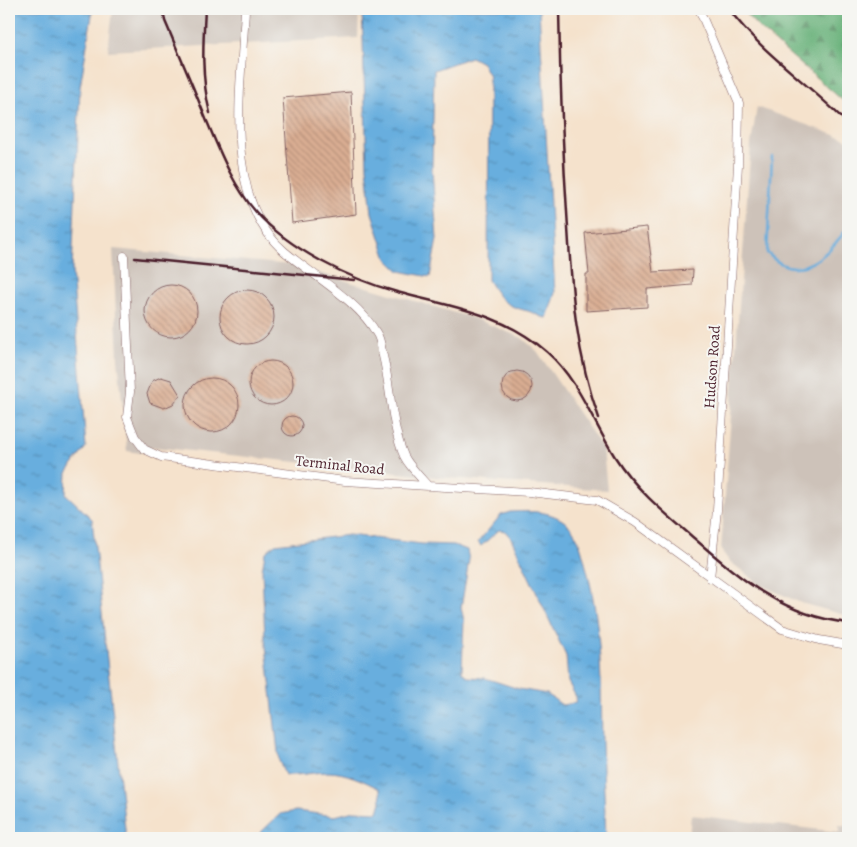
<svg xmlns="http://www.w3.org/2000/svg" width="857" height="847" viewBox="0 0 857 847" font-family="Alegreya,serif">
	<defs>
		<pattern id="forest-firs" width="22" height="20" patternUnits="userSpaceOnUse" patternTransform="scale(1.25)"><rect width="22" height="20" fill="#66b078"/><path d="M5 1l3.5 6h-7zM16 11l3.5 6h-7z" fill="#568f63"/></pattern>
		<pattern id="water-ripples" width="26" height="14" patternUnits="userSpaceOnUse" patternTransform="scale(1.25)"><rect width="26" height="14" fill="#67aede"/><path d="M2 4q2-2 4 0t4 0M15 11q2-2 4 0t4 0" fill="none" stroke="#578db4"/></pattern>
		<pattern id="building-back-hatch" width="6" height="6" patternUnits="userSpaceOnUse" patternTransform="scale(1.25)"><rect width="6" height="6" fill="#daae93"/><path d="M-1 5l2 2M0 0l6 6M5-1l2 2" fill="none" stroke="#b38d78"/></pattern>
	</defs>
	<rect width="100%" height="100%" fill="#f6f6f2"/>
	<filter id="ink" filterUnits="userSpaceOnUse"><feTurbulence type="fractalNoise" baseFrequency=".02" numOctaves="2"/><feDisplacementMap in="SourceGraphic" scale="10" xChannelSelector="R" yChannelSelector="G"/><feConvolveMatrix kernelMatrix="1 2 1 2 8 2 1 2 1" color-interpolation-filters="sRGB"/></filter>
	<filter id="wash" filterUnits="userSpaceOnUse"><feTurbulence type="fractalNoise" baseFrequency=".0096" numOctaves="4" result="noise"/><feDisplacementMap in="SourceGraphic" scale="20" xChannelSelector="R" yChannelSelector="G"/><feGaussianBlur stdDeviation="1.12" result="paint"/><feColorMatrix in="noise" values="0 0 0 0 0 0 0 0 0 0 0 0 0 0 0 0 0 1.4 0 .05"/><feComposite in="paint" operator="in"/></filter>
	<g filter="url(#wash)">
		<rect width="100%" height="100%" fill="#f5e2cc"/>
		<path fill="#cdc2b9" d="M113,9H359L358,38L108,51Z
			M757,107L846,139L848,142V616L801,603L761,585L729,561L721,550L751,144Z
			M113,249L292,265L476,319L522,338L537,351L603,449L607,490L437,477L154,447L140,453L127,451L118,359Z
			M691,815L839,832V825L848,826V838H689Z"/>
		<path fill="url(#forest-firs)" stroke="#586852" d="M741,9H848V105L760,29Z"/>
		<path fill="url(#water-ripples)" stroke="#586684" d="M9,9H93L80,87L72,271L86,447L67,473L66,494L92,519L126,838H9Z
			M362,9H539L555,293L547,318C539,317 535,313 528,311C505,306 500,300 488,280L489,76L482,63L471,57L434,70L432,170L437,239L430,277L399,271L387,259L372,213L367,168Z
			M510,512C529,511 549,510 565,522C580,534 582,553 587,570C602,629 601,683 602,743C603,775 605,807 606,838H255L280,814L296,811L335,816L354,811L378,812L381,802L380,789C364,781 346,772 328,772C313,772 300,776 285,775L279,761L265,638L262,570L265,553L275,544L349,535L422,544L454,545L467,550L469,560L461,608L464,620L462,672L468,677L485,678L519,689L547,694L562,705L575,703L576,697L568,682L566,656L511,538L505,531L499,530L481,546L478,542L501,515Z"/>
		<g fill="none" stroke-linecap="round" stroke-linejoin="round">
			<path stroke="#67aede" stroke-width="2.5" d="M772,157L767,253C771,256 775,261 780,263C808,278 834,247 848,227"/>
		</g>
		<g id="blocks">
			<path fill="url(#building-back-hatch)" d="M351,92L356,214L292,223L283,98Z
				M647,227L653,272L693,270L692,285L647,289V307L586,311V274H589L585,233Z
				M145 311a26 26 0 1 1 52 0a26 26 0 1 1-52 0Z
				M220 317a27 27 0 1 1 54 0a27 27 0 1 1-54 0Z
				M249 383a22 22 0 1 1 44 0a22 22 0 1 1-44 0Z
				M502 386a15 15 0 1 1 30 0a15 15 0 1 1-30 0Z
				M161,377L171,380L180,395L173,404L164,408L150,403L147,394L152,381Z
				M185 405a27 27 0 1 1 54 0a27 27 0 1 1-54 0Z
				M282 426a10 10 0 1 1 20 0a10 10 0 1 1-20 0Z"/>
		</g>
	</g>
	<g filter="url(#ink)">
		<use href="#blocks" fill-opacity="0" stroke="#866363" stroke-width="1"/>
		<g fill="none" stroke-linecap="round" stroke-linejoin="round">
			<g stroke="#866363" stroke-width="9">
				<path id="minor" d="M245,9C242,83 221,197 284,251C312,275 359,301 377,334C381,340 381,349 383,356C391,388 391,425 404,456C409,466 420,477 428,486
					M699,9L739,103L738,165L717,510L710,578
					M124,256L130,392L127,417L135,437L144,449L161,457L345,481L529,492L597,500L635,522L782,629L819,640L848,645"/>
			</g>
			<use href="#minor" stroke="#fff" stroke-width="8"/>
			<path stroke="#4a1f2b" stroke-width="2.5" d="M163,9L165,21C179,54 193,86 206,119C220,152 232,184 256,212C289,249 349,279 397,292C451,307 503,313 547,352C578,379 593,422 615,457C634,487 661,510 688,533C738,576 779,615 848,623
				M205,9C203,44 201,78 210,113
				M559,9C560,82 563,155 568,228C572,295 576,354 599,418
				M729,9C761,53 810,84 848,124
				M135,258L354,280"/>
		</g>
	</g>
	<g text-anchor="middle" stroke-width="4" stroke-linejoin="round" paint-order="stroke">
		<g font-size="15" fill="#4a1f2b" stroke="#f6f6f2">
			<text transform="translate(712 367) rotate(-86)" y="5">Hudson Road</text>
			<text transform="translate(340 465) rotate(6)" y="5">Terminal Road</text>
		</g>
	</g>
	<rect width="857" height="847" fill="none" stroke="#f6f6f2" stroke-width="30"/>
</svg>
